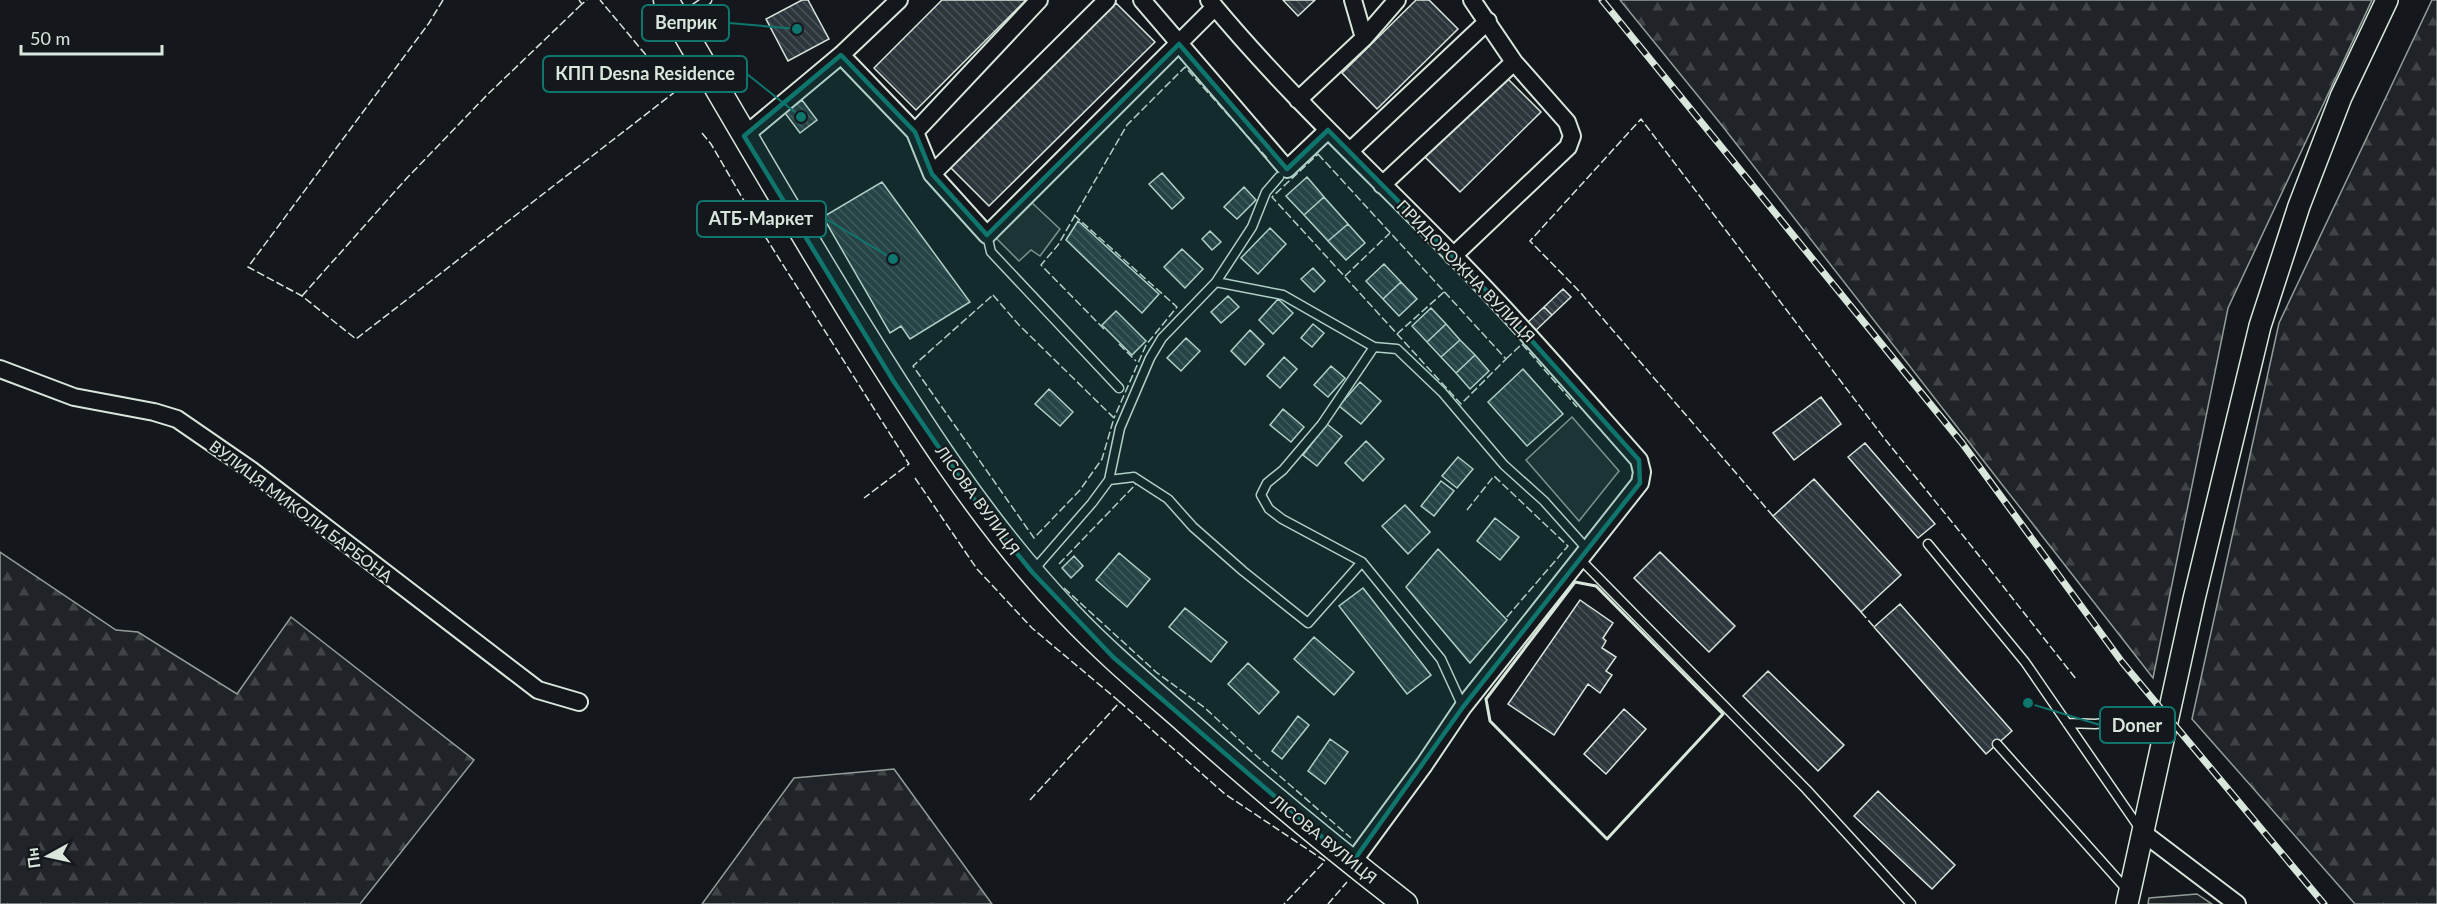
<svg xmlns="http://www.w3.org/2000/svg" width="2437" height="904" viewBox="0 0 2437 904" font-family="Lato,sans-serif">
	<defs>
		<pattern id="forest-firs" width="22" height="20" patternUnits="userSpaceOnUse" patternTransform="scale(1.5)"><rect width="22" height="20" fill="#202428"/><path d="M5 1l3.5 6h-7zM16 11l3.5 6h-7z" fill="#404447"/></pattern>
		<pattern id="building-back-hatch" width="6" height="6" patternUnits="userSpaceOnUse" patternTransform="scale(1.5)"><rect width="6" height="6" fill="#2c363c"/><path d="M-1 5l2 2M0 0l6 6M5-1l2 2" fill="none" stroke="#4a5358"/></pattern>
	</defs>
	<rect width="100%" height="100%" fill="#14181c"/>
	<path fill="#202428" stroke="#939e99" stroke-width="1.5" d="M1030,201L1060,229L1040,256L1031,250L1019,261L996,238Z
		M1572,417L1619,471L1579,521L1526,460Z
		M2197,894L2212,904H2148L2149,898Z"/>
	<path fill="url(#forest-firs)" stroke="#939e99" stroke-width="1.5" d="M1620,0H2372L2228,308L2153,678L1720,123Z
		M2432,0H2437V904H2355L2192,719L2279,323Z
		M0,552L116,630L138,632L237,694L291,617L474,760L360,904H0Z
		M894,769L992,904H702L794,778Z"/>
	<path fill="url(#building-back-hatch)" stroke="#d8e6dc" stroke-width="1.5" d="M802,0H808L829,39L788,61L766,19Z
		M942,0H1026L916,110L874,68Z
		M1283,0H1315L1298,16Z
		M1416,0H1429L1458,29L1377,109L1342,73Z
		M1116,3L1155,42L989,206L950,167Z
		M1506,77L1541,112L1460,192L1425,157Z
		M802,100L817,120L800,133L785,113Z
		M1162,173L1184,198L1172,209L1149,184Z
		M1307,177L1324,197L1304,215L1286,196Z
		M882,182L970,302L910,339L901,326L890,333L823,217Z
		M1244,187L1256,200L1237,219L1224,207Z
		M1324,197L1348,224L1328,241L1304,215Z
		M1078,221L1159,294L1142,313L1066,240Z
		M1348,224L1365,243L1346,260L1328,241Z
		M1270,228L1286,244L1258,274L1241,258Z
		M1210,231L1221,242L1212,250L1202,239Z
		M1182,249L1203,269L1185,288L1164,267Z
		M1384,264L1401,282L1383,299L1366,281Z
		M1313,268L1325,281L1314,292L1301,279Z
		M1401,282L1417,299L1399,316L1383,299Z
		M1563,289L1571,297L1552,315L1544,307Z
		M1228,296L1239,307L1221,323L1211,312Z
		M1278,299L1293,313L1273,334L1259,320Z
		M1544,307L1552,315L1533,333L1525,325Z
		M1431,308L1446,324L1427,342L1412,326Z
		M1116,311L1146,341L1132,355L1102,325Z
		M1313,324L1324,333L1312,347L1301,338Z
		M1446,324L1460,340L1441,357L1427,342Z
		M1250,330L1264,344L1245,365L1231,351Z
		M1186,338L1200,351L1181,371L1167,358Z
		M1460,340L1475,355L1456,373L1441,357Z
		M1475,355L1489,371L1470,389L1456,373Z
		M1284,357L1297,369L1280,388L1267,376Z
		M1331,366L1345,378L1328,397L1314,385Z
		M1523,369L1563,414L1527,446L1488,402Z
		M1360,382L1381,401L1361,424L1339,406Z
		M1049,389L1073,412L1060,426L1035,404Z
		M1821,397L1841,424L1794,460L1773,433Z
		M1283,409L1304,427L1291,442L1270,425Z
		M1327,424L1342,436L1317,466L1303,455Z
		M1366,441L1384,459L1363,481L1345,463Z
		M1865,443L1935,524L1918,538L1848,457Z
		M1458,457L1473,469L1457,488L1442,476Z
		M1814,479L1901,575L1861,612L1773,516Z
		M1441,481L1454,491L1434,516L1421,506Z
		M1405,505L1430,532L1408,554L1382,526Z
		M1495,518L1519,537L1500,560L1477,541Z
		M1438,549L1507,620L1470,663L1406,587Z
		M1660,552L1735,626L1709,652L1634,578Z
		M1119,553L1150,579L1127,607L1096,580Z
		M1074,556L1083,566L1071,578L1062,568Z
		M1363,588L1431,675L1407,694L1339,606Z
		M1580,600L1613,623L1603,638L1606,641L1602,648L1616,657L1606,671L1612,675L1600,693L1588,684L1554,735L1508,704Z
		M1900,604L2012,731L1986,754L1874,627Z
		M1185,608L1227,642L1211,662L1169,627Z
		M1314,637L1354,672L1334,695L1294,659Z
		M1248,663L1279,692L1259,714L1228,684Z
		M1768,671L1844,745L1818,771L1743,696Z
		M1624,709L1646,729L1606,774L1584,754Z
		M1298,716L1309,725L1282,759L1272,751Z
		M1330,739L1348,752L1325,784L1308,771Z
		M1878,791L1955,865L1932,889L1854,816Z"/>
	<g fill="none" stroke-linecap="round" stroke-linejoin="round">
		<g stroke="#d8e6dc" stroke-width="11">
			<path id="service" d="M680,19L707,0
				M987,235L991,252L1119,388
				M1216,282L1252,227L1266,192L1279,177
				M1374,347L1322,424L1283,470L1267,483L1261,495L1269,509L1282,519L1362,562L1441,659L1463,707
				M1109,480L1134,477L1168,499L1193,527L1243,571L1308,623L1362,562
				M1928,544L2025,662L2140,829
				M1580,559L1806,789L1911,904
				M1032,572L1092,503L1109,480L1120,428L1150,358L1162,338L1216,282L1283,295L1374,347L1397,349L1442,392L1504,465L1544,501L1587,549
				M2067,723L2095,724L2168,716
				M1997,744L2128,891"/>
		</g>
		<g stroke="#d8e6dc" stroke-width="20">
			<path id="minor" d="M1142,0L1287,169L1328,130
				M1209,0C1284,91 1371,171 1453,255C1518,321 1578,391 1639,460L1642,472L1640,483L1463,707L1424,765L1352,863
				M1353,0L1364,38
				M841,55L915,132L932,174L987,235L1215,7
				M1298,100L1364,38L1397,0
				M915,132L1039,0
				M744,136L841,55L899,0
				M1350,151L1488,21
				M932,174L1107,0
				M1382,185L1514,62
				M1453,256L1568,147L1572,136L1567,122L1514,62L1472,0
				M0,369L74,397L154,412L177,419L251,470L538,690L579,702
				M2142,832L2237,904"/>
		</g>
		<g stroke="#d8e6dc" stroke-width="24">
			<path id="tertiary" d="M2127,904L2194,599L2260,326L2299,206L2341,97L2387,0"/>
		</g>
		<g stroke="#d8e6dc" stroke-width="27">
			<path id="secondary" d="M666,0C726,104 787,208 850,311C915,416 983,524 1069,614C1104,651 1143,684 1182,718C1254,783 1329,845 1405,904"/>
		</g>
		<use href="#service" stroke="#14181c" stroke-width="8"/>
		<use href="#minor" stroke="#14181c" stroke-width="16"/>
		<use href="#tertiary" stroke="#14181c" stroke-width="21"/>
		<use href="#secondary" stroke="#14181c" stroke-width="24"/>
		<g stroke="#d8e6dc" stroke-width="7">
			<path id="rail" d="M1602,0L1962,443L2122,662L2324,904"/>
		</g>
		<use href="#rail" stroke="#14181c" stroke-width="4.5" stroke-dasharray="14" stroke-linecap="butt"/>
		<path stroke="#d8e6dc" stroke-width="1.5" stroke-dasharray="8 3" stroke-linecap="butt" d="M443,0L429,23L248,267L302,296L356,339L676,91L600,0
			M579,0L582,4L587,0
			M702,133L711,144L761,230L909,464L864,498
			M1318,154L1506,359L1461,404L1272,197Z
			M1074,215L1177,307L1146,345L1114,418
			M1345,276L1390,233
			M993,295L1019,325L1114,418L1102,459L1080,490L1034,538L913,366Z
			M302,296L406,179L487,95L582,4
			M1104,329L1041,265L1058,245L1127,125L1185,67L1267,158
			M1397,334L1444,292
			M1119,344L1136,361
			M1506,359L1522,344L1577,407
			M915,478L977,569L1032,628L1120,702
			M1467,510L1494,476L1568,546L1506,618
			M1773,516L1579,291L1530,241L1641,119L1884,438L1973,548L2076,679
			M1059,564L1136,484
			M1064,588L1156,672L1205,708L1259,758L1351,838
			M1861,612L1874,627
			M1030,800L1120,702L1225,794L1325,861L1284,904
			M1328,904L1347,882"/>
		<path stroke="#d8e6dc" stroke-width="3" d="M1575,582L1596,586L1723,714L1607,839L1490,721L1486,699Z"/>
	</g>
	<path fill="#0f766e" fill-opacity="0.2" stroke="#0f766e" stroke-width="4.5" stroke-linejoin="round" d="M1179,44L1287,169L1328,130L1486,290L1639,460L1640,483L1463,707L1352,863L1113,657L1032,572L981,509L894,382L744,136L841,55L915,132L932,174L987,235Z"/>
	<g text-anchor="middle" stroke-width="4.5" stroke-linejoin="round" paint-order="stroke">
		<g font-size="16" fill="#d8e6dc" stroke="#14181c">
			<text transform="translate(1466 271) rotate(46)" y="6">ПРИДОРОЖНА ВУЛИЦЯ</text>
			<text transform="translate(978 500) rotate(54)" y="6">ЛІСОВА ВУЛИЦЯ</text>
			<text transform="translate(301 511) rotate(37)" y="6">ВУЛИЦЯ МИКОЛИ БАРБОНА</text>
			<text transform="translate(1324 839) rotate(39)" y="6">ЛІСОВА ВУЛИЦЯ</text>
		</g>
	</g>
	<path fill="none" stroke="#0f766e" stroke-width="2" d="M797 29L729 23M801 117L747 74M893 259L826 219M2028 703L2100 725"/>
	<g fill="#0f766e" stroke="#14181c" stroke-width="2">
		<circle cx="797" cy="29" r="6"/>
		<circle cx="801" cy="117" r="6"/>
		<circle cx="893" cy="259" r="6"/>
		<circle cx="2028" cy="703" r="6"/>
	</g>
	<g fill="#14181c" stroke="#0f766e" stroke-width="2">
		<rect x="642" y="5" width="87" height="36" rx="6"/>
		<rect x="543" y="56" width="204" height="36" rx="6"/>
		<rect x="697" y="201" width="129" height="36" rx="6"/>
		<rect x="2100" y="707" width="75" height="36" rx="6"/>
	</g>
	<g font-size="18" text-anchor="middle" font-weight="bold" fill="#d8e6dc">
		<text x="686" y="29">Веприк</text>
		<text x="645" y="80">КПП Desna Residence</text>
		<text x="761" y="225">АТБ-Маркет</text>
		<text x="2137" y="732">Doner</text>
	</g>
	<g transform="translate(48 856) rotate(262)" stroke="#14181c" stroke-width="4.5" paint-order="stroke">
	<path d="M0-4.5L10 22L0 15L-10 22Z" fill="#d8e6dc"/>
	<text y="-9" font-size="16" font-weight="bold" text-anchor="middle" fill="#d8e6dc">Пн</text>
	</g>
	<path d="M21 45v9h141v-9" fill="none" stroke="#d8e6dc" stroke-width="3"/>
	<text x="30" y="45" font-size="18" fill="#d8e6dc" stroke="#14181c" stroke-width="4.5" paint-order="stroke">50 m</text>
</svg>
